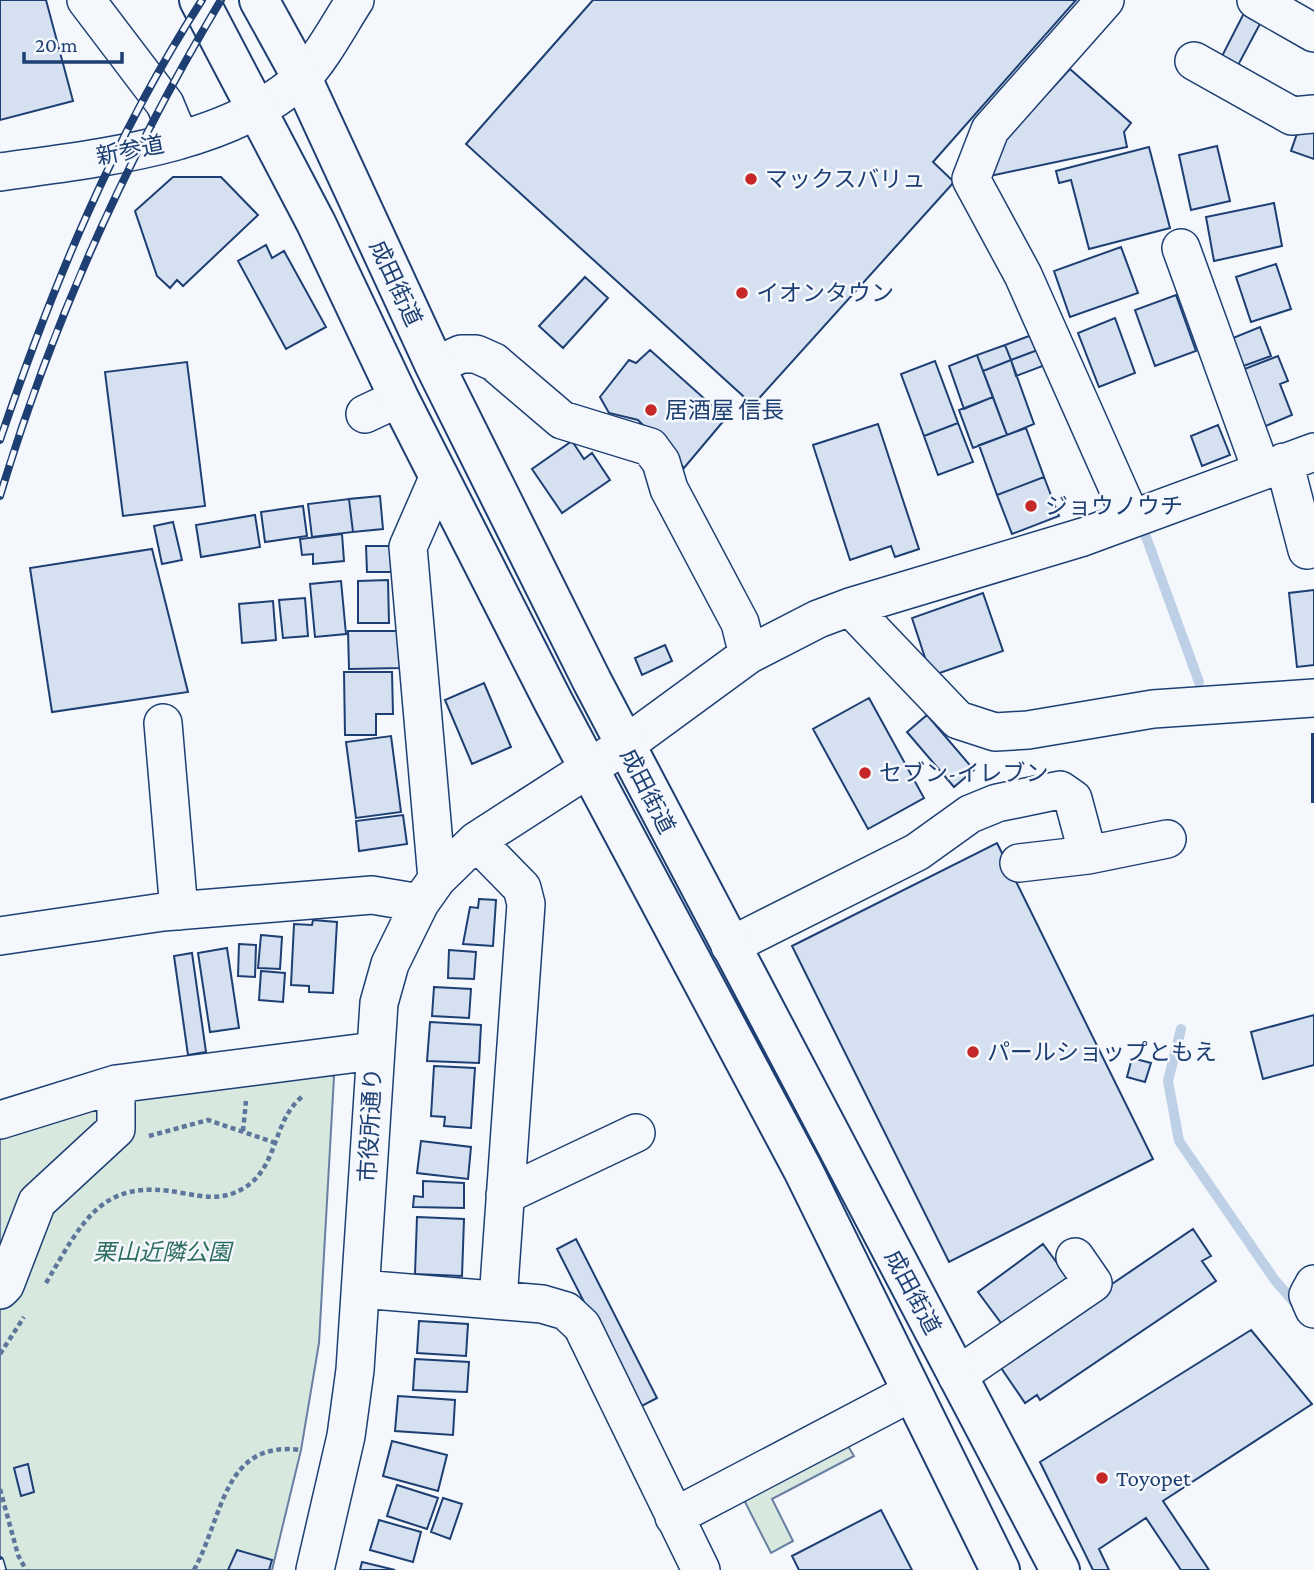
<svg xmlns="http://www.w3.org/2000/svg" width="1314" height="1570" viewBox="0 0 1314 1570" font-family="'Crimson Pro','Noto Sans JP',serif">
	<rect width="100%" height="100%" fill="#f4f7fb"/>
	<path fill="#d7e8df" stroke="#687fa3" stroke-width="2" d="M327,1072L334,1077L319,1343L301,1450L272,1570H0V1130L94,1096Z
		M848,1446L854,1456L772,1499L793,1541L771,1553L744,1500Z"/>
	<g fill="none" stroke-linecap="round" stroke-linejoin="round">
		<path stroke="#bed0e5" stroke-width="10" d="M1145,534L1199,682
			M1181,1029L1168,1081L1179,1141L1274,1279L1298,1307"/>
	</g>
	<path fill="#d5e0f0" stroke="#1d3f73" stroke-width="2" d="M0,0H46L73,101L0,120Z
		M593,0H1076L933,162L954,182L753,405L466,144Z
		M1244,13L1261,22L1236,69L1220,60Z
		M1070,69L1131,123L1124,132L1127,147L990,176L995,150Z
		M1300,125L1314,130V159L1291,151Z
		M1217,146L1230,201L1191,210L1179,155Z
		M1149,147L1170,228L1089,249L1071,180L1059,183L1056,171Z
		M173,177H221L258,215L183,286L177,280L170,288L157,276L135,211Z
		M1274,203L1282,246L1214,261L1206,217Z
		M266,245L272,258L284,251L326,327L286,349L238,261Z
		M1121,247L1138,293L1070,317L1054,271Z
		M1276,264L1291,309L1251,322L1236,277Z
		M585,277L608,298L563,348L539,326Z
		M1176,295L1196,351L1155,366L1135,310Z
		M1115,318L1135,373L1099,387L1078,333Z
		M1260,327L1271,356L1238,368L1228,340Z
		M1037,333L1043,348L1011,360L1005,345Z
		M1005,345L1011,360L983,371L977,355Z
		M1043,348L1048,364L1016,376L1011,360Z
		M650,350L726,418L684,468L638,420L609,413L600,397L629,360L636,363Z
		M977,355L993,397L964,409L949,366Z
		M1278,356L1288,381L1280,384L1292,415L1256,430L1234,373Z
		M1011,360L1034,424L1007,435L983,371Z
		M935,361L958,423L924,436L901,374Z
		M187,362L205,506L123,516L105,372Z
		M993,397L1007,435L973,448L959,410Z
		M958,423L973,462L938,475L924,436Z
		M878,424L919,549L895,557L891,546L850,560L813,445Z
		M1218,425L1230,455L1202,466L1191,436Z
		M1026,428L1044,477L997,495L979,445Z
		M572,441L584,459L592,453L610,480L562,513L532,469Z
		M1044,477L1059,516L1012,534L997,495Z
		M380,496L383,529L353,532L349,499Z
		M349,499L353,532L312,537L308,504Z
		M303,506L307,536L265,542L261,512Z
		M255,515L260,547L201,557L196,525Z
		M173,522L182,560L162,564L154,526Z
		M342,534L344,561L313,564V554L302,555L300,539Z
		M366,546H395V572H367Z
		M152,549L188,692L52,712L30,568Z
		M388,580L389,623H358V581Z
		M341,581L346,634L315,637L310,584Z
		M1314,590V665L1297,667L1289,593Z
		M983,593L1003,651L931,676L912,618Z
		M305,598L308,636L283,638L279,600Z
		M273,601L276,640L242,643L239,604Z
		M348,631H399L400,668L349,669Z
		M665,645L672,661L642,675L635,658Z
		M344,672H392L393,714H376V735H345Z
		M484,683L511,747L472,764L445,700Z
		M869,698L924,798L868,829L813,729Z
		M927,715L974,770L954,787L907,732Z
		M1312,734H1314V802H1312Z
		M391,736L401,812L356,818L346,742Z
		M403,815L407,844L359,851L356,821Z
		M997,843L1153,1159L949,1262L792,946Z
		M479,899L496,900L493,946L463,944L470,907L478,908Z
		M313,920L337,922L333,993L309,992V986L291,985L294,924L312,925Z
		M261,935L282,937L280,969L258,968Z
		M239,944L256,945L255,977L238,976Z
		M227,948L239,1028L210,1032L198,953Z
		M449,950L476,952L474,979L448,978Z
		M192,953L206,1052L188,1055L174,956Z
		M261,971L285,973L283,1002L259,1000Z
		M434,987L471,989L469,1018L432,1016Z
		M1314,1015V1065L1263,1079L1251,1032Z
		M430,1022L481,1025L479,1063L427,1061Z
		M1132,1058L1151,1063L1145,1082L1127,1077Z
		M434,1066L475,1068L471,1128L444,1126L445,1117L431,1116Z
		M421,1141L471,1147L468,1179L417,1173Z
		M423,1181L464,1183V1208L413,1207L414,1196L423,1197Z
		M417,1217L464,1219L462,1276L415,1274Z
		M1193,1229L1211,1256L1202,1261L1216,1281L1040,1400L1037,1395L1025,1403L997,1362Z
		M576,1239L657,1398L638,1408L557,1249Z
		M1043,1244L1074,1286L1010,1335L978,1292Z
		M419,1321L468,1324L466,1356L417,1353Z
		M1251,1330L1312,1404L1163,1501L1209,1570H1181L1146,1518L1099,1549L1109,1570H1093L1040,1462Z
		M415,1359L469,1362L467,1392L413,1390Z
		M398,1396L455,1400L453,1435L395,1431Z
		M392,1441L447,1455L438,1491L383,1476Z
		M28,1464L34,1492L21,1496L14,1468Z
		M397,1485L438,1498L427,1529L387,1516Z
		M443,1498L462,1504L450,1539L431,1532Z
		M881,1510L912,1570H799L792,1556Z
		M379,1520L421,1532L413,1562L370,1550Z
		M237,1550L272,1560L269,1570H228Z
		M362,1562L395,1570H360Z"/>
	<g fill="none" stroke-linecap="round" stroke-linejoin="round">
		<g stroke="#1d3f73" stroke-width="40">
			<path id="minor" d="M86,0L165,104L180,140
				M1105,0L990,130L971,179L1023,275L1131,518
				M1256,0L1314,33
				M1194,61L1292,116L1314,114
				M0,172C98,158 224,147 301,79C320,61 340,23 355,0
				M1181,248L1261,469
				M435,366L461,354H476L494,362L562,420L650,447L661,462L669,489L740,623L748,655
				M365,414L399,398
				M1284,462L1307,550
				M850,607L958,720L995,732L1028,730L1153,709L1314,698
				M163,723L179,911
				M476,841L522,888L526,904L498,1300
				M1019,863L1088,855L1167,839
				M437,879L408,547L439,476
				M0,936L163,912L372,895L420,903
				M730,946L917,852L970,814L997,803L1060,790L1073,799L1088,855
				M0,1120L116,1084L374,1051
				M505,1195L636,1133
				M1314,1284L1308,1295L1314,1309
				M361,1289L542,1304L566,1311L582,1326L701,1570
				M0,1290L5,1285L37,1202L116,1129V1084
				M957,1376L1093,1283L1075,1257
				M674,1517L912,1392
				M315,1570L346,1436L355,1370L379,1003L390,964L420,903L437,879L476,841L625,745L748,655L818,619L850,607L1083,537L1314,452"/>
		</g>
		<g stroke="#1d3f73" stroke-width="42">
			<path id="highway" d="M199,0L316,223L399,398L554,703L803,1170L1000,1570
				M259,0L302,78L435,366L592,681L1060,1570"/>
		</g>
		<path stroke="#5e769c" stroke-width="4.5" stroke-dasharray="5 3.5" stroke-linecap="butt" d="M243,1131L246,1101
			M149,1136L208,1120L276,1143
			M46,1283C83,1221 101,1177 182,1193C205,1197 222,1201 244,1188C279,1167 272,1120 303,1096
			M0,1354L24,1317
			M0,1489L18,1555L26,1570
			M194,1570C224,1515 223,1440 301,1450"/>
		<use href="#minor" stroke="#f4f7fb" stroke-width="37"/>
		<use href="#highway" stroke="#f4f7fb" stroke-width="38"/>
		<g stroke="#1d3f73" stroke-width="8">
			<path id="rail" d="M0,440C52,287 114,136 202,0
				M0,496C53,320 127,157 221,0
				M0,1560L3,1570"/>
		</g>
		<use href="#rail" stroke="#f4f7fb" stroke-width="5" stroke-dasharray="16" stroke-linecap="butt"/>
	</g>
	<g fill="#c62828" stroke="#f4f7fb" stroke-width="2.5">
		<circle cx="751" cy="179" r="7"/>
		<circle cx="742" cy="293" r="7"/>
		<circle cx="651" cy="410" r="7"/>
		<circle cx="1031" cy="506" r="7"/>
		<circle cx="865" cy="773" r="7"/>
		<circle cx="973" cy="1052" r="7"/>
		<circle cx="1102" cy="1478" r="7"/>
	</g>
	<g text-anchor="middle" stroke-width="5" stroke-linejoin="round" paint-order="stroke">
		<g font-size="23" fill="#1d3f73" stroke="#f4f7fb">
			<text transform="translate(130 150) rotate(-11)" y="8">新参道</text>
			<text transform="translate(396 283) rotate(65)" y="8">成田街道</text>
			<text transform="translate(648 791) rotate(63)" y="8">成田街道</text>
			<text transform="translate(370 1125) rotate(-87)" y="8">市役所通り</text>
			<text transform="translate(913 1292) rotate(62)" y="8">成田街道</text>
		</g>
		<g font-size="23" fill="#1d3f73" stroke="#f4f7fb" text-anchor="start">
			<text x="765" y="187">マックスバリュ</text>
			<text x="756" y="301">イオンタウン</text>
			<text x="665" y="418">居酒屋 信長</text>
			<text x="1045" y="514">ジョウノウチ</text>
			<text x="879" y="781">セブン-イレブン</text>
			<text x="987" y="1060">パールショップともえ</text>
			<text x="1116" y="1486">Toyopet</text>
		</g>
		<g font-size="23" font-style="italic" fill="#2c6c60" stroke="#f4f7fb">
			<text x="162" y="1260">栗山近隣公園</text>
		</g>
	</g>
	<path d="M24 52v10h98v-10" fill="none" stroke="#1d3f73" stroke-width="3.5"/>
	<text x="35" y="52" font-size="21" fill="#1d3f73" stroke="#f4f7fb" stroke-width="5" paint-order="stroke">20 m</text>
</svg>
